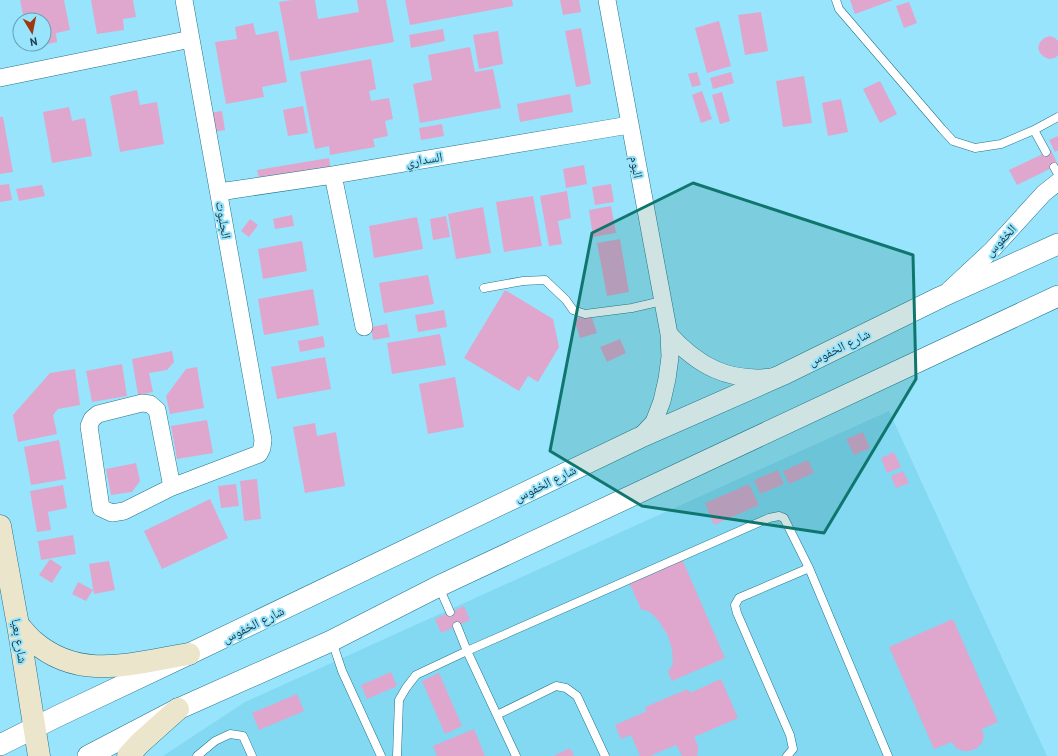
<svg xmlns="http://www.w3.org/2000/svg" width="1058" height="756" viewBox="0 0 1058 756" font-family="'PT Sans','Noto Naskh Arabic',sans-serif">
	<rect width="100%" height="100%" fill="#98e4fc"/>
	<path fill="#83d8f2" d="M889,411L1047,756H163L245,702Z"/>
	<path fill="#dfa7cd" d="M20,0H64L70,30L56,33L57,42L44,45V20H24Z
		M91,0H133L136,17L123,19L124,30L97,34Z
		M292,0H315L318,19L359,12L357,0H386L394,42L290,61L279,2Z
		M405,0H512L513,6L410,25Z
		M560,0H579L581,12L563,15Z
		M850,0H893L855,14Z
		M909,2L917,23L904,28L896,6Z
		M761,12L768,51L745,55L738,15Z
		M719,21L731,66L707,73L695,28Z
		M253,23L256,35L278,31L287,82L262,87L264,97L226,104L215,42L237,39L235,27Z
		M581,28L591,84L576,87L565,31Z
		M443,29L445,41L411,48L409,35Z
		M498,31L503,64L479,69L473,35Z
		M1050,36L1055,38L1058,41V55L1055,58L1049,59L1044,57L1040,53L1038,48L1040,42L1044,38Z
		M28,44H44V45L29,48Z
		M470,47L475,72L493,69L501,108L420,123L413,84L432,80L428,55Z
		M371,59L376,89L369,91L371,101L389,98L393,119L385,121L388,136L373,139L375,147L330,155L329,146L315,149L300,72Z
		M697,72L701,85L692,87L688,74Z
		M731,72L734,83L713,89L710,78Z
		M804,76L812,123L783,127L776,81Z
		M880,81L897,114L880,123L863,89Z
		M137,90L140,105L157,102L164,144L120,152L110,96Z
		M702,91L712,119L701,123L692,95Z
		M722,92L730,121L720,124L712,95Z
		M570,94L573,112L520,122L517,104Z
		M841,99L848,132L828,136L822,103Z
		M303,106L308,133L288,136L283,110Z
		M69,107L72,121L85,118L92,156L52,163L43,112Z
		M222,111L225,130L213,132L210,113Z
		M0,117H3L13,172L0,174Z
		M442,124L444,136L421,140L419,128Z
		M1058,136V150L1055,152L1049,140Z
		M1051,150L1058,165L1017,185L1009,170Z
		M329,158L331,170L260,182L257,170Z
		M584,165L587,184L566,188L563,169Z
		M9,184L12,200L0,202V185Z
		M611,184L614,202L595,205L592,187Z
		M42,185L45,196L19,201L16,189Z
		M567,191L571,218L558,221L562,244L549,246L540,196Z
		M533,196L542,246L504,252L496,202Z
		M611,206L616,233L593,237L589,210Z
		M483,207L491,253L456,259L448,214Z
		M292,215L294,226L275,229L273,219Z
		M446,216L450,237L433,240L430,219Z
		M417,217L423,249L374,258L369,226Z
		M250,219L258,225L249,237L241,231Z
		M620,239L629,292L607,296L597,243Z
		M302,241L307,271L263,279L258,249Z
		M428,275L434,304L384,313L379,283Z
		M313,289L319,325L264,335L258,299Z
		M505,290L553,319L559,347L538,382L528,376L519,391L464,358Z
		M444,310L447,327L418,332L415,315Z
		M591,314L597,333L580,338L574,319Z
		M387,324L390,337L373,340L371,327Z
		M440,334L446,365L392,374L387,343Z
		M323,336L325,347L300,352L298,341Z
		M620,339L626,353L607,362L600,347Z
		M172,351L174,362L167,370L149,373L153,392L138,395L132,359Z
		M325,357L331,389L277,399L271,367Z
		M122,364L127,396L92,402L86,371Z
		M197,367L204,408L170,414L166,396L186,369Z
		M75,369L80,405L58,409L53,415L57,434L18,442L13,415L50,373Z
		M455,377L464,427L428,434L419,384Z
		M207,420L213,453L177,459L171,426Z
		M315,423L317,436L336,432L345,486L305,493L293,427Z
		M863,432L870,448L854,455L846,439Z
		M59,440L66,479L31,485L24,447Z
		M894,452L901,467L887,473L881,458Z
		M808,460L814,473L789,484L783,471Z
		M136,463L140,481L132,492L111,495L106,469Z
		M778,470L784,484L760,494L754,480Z
		M903,471L909,483L896,488L891,476Z
		M257,479L261,519L244,521L240,481Z
		M236,484L239,506L221,508L218,486Z
		M749,484L759,505L714,525L705,503Z
		M63,485L67,508L48,512L51,530L37,532L30,491Z
		M210,499L228,538L162,569L144,531Z
		M73,535L76,554L41,560L38,541Z
		M50,559L62,567L52,583L39,575Z
		M682,559L725,658L672,681L668,672L673,664L672,649L667,634L658,620L650,612L641,609L629,582Z
		M109,561L115,590L94,594L89,564Z
		M78,582L93,590L86,601L72,594Z
		M464,606L470,620L441,633L435,619Z
		M953,619L998,722L982,729L984,736L982,743L977,748L970,751H963L956,748L952,742L934,749L889,647Z
		M391,672L397,686L367,699L361,685Z
		M439,673L462,726L445,734L422,681Z
		M721,679L738,718L694,737L698,746V751L697,756H682L676,745L650,756H640L631,735L621,739L615,725L647,711L645,707L688,689L690,693Z
		M297,694L304,711L259,730L252,713Z
		M474,729L485,756H437L433,746Z
		M570,748L574,756H553Z"/>
	<g fill="none" stroke-linecap="round" stroke-linejoin="round">
		<g stroke="#247489" stroke-width="9">
			<path id="service" d="M836,0L839,9L942,129L953,141L975,148L1001,144L1034,130L1046,152
				M1034,130L1058,117
				M1054,167L1058,174
				M484,288L523,281L545,280L566,300L573,310L585,314L632,308L662,301
				M439,587L450,612
				M457,626L467,651L516,756
				M332,641L342,671L381,756
				M497,715L556,686L566,688L577,696L605,756
				M197,756L215,741L230,734L243,736L252,756
				M397,756L399,700L406,688L416,675L467,651L769,518L779,516L784,518L809,568L888,756
				M787,756L793,749L790,735L737,613L735,605L739,598L809,568"/>
		</g>
		<g stroke="#247489" stroke-width="18">
			<path id="minor" d="M607,0L669,334L670,357L667,379L662,401L654,422L640,437
				M0,78L191,39
				M333,175L364,327
				M219,192L333,175L629,125
				M949,290L992,250L1044,193L1058,182
				M669,334C698,366 728,382 772,377
				M172,487L157,410L150,404L142,403L98,414L92,419L89,426L101,508L112,513L124,511L172,487L259,454L262,448L263,440L184,0"/>
		</g>
		<g stroke="#247489" stroke-width="22">
			<path id="tertiary" d="M0,745L58,716L189,654L639,438L782,375L941,297L1058,244
				M88,756L178,709L331,641L439,586L1058,296"/>
		</g>
		<g stroke="#247489" stroke-width="23">
			<path id="secondary" d="M0,526L18,625L39,756
				M18,625C23,630 27,636 33,641C80,682 133,663 189,654
				M128,756L140,743L178,709"/>
		</g>
		<use href="#service" stroke="#fff" stroke-width="8"/>
		<use href="#minor" stroke="#fff" stroke-width="17"/>
		<use href="#tertiary" stroke="#fff" stroke-width="21"/>
		<use href="#secondary" stroke="#ebe6cb" stroke-width="22"/>
	</g>
	<path fill="#0f766e" fill-opacity="0.2" stroke="#0f766e" stroke-width="3" stroke-linejoin="round" d="M693,183L913,255L916,379L824,533L642,506L550,451L592,233Z"/>
	<g text-anchor="middle" stroke-width="4" stroke-linejoin="round" paint-order="stroke">
		<g font-size="13" fill="#1b3b45" stroke="#98e4fc">
			<text transform="translate(424 159) rotate(-10)" y="5">السداري</text>
			<text transform="translate(637 167) rotate(79)" y="5">البوم</text>
			<text transform="translate(224 220) rotate(80)" y="5">الجلبوت</text>
			<text transform="translate(1000 240) rotate(-46)" y="5">الخفوس</text>
			<text transform="translate(839 347) rotate(-26)" y="5">شارع الخفوس</text>
			<text transform="translate(545 483) rotate(-26)" y="5">شارع الخفوس</text>
			<text transform="translate(253 624) rotate(-26)" y="5">شارع الخفوس</text>
			<text transform="translate(20 641) rotate(81)" y="5">شارع بعيا</text>
		</g>
	</g>
	<g transform="translate(32 32) rotate(170)"><circle r="19" fill="#98e4fc" stroke="#66a0b3"/>
	<path d="M0-3L7 15L0 10L-7 15Z" fill="#9e3810"/>
	<text y="-6" font-size="11" font-weight="bold" text-anchor="middle" fill="#1b3b45">N</text>
	</g>
</svg>
